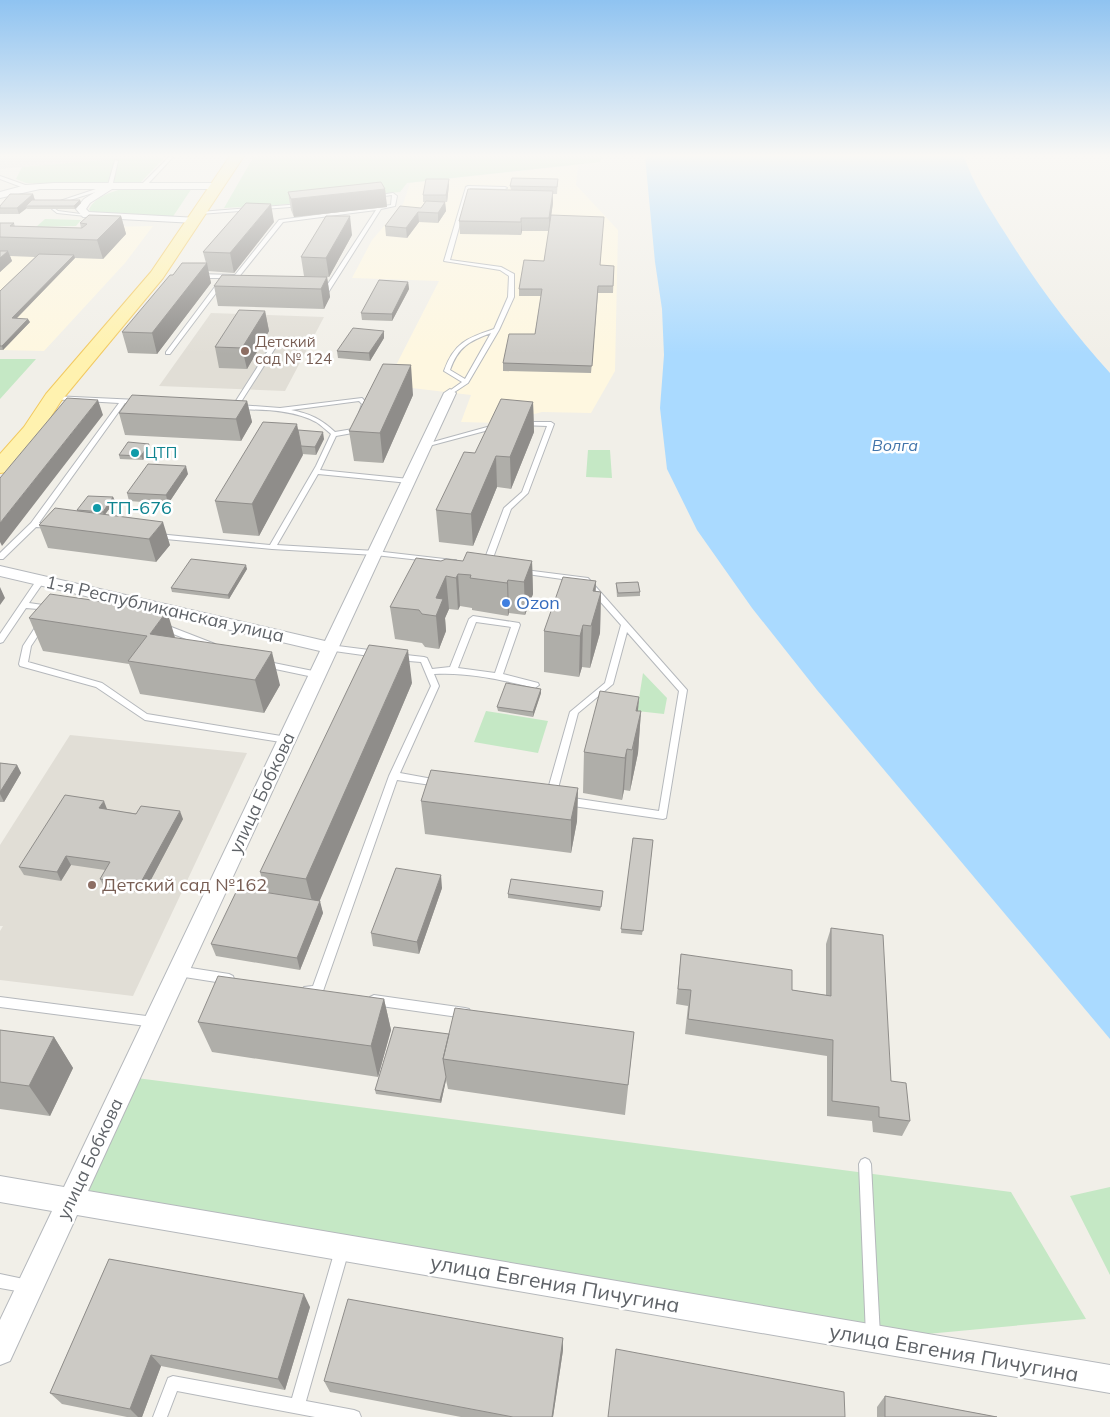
<svg xmlns="http://www.w3.org/2000/svg" width="1110" height="1417" viewBox="0 0 1110 1417" font-family="Mulish,sans-serif">
	<rect width="100%" height="100%" fill="#f1efe8"/>
	<path fill="#fef7e0" d="M578,165L576,185L618,230L615,371L591,413L542,412L499,423L461,422L471,395L386,385L439,281L352,278L372,240L403,204L410,183Z
		M153,226L125,263L44,351L0,350V229Z"/>
	<path fill="#e0deda" d="M0,156H151L0,169Z"/>
	<path fill="#e1ded6" d="M211,313L324,317L285,391L159,386Z
		M70,735L247,753L133,996L0,980V931L3,926H0V845Z"/>
	<path fill="#c5e8c5" d="M150,156L164,158L140,183L40,184L26,183L16,179L22,167Z
		M254,156H602V157L600,162L407,183L400,192L278,205L224,208Z
		M125,188H192L172,218L91,213L89,209C96,196 111,192 125,188Z
		M45,219L81,220L76,226L36,227Z
		M0,359H36L0,399Z
		M588,450H610L612,478L586,477Z
		M643,673L667,698L664,714L637,711Z
		M486,711L548,721L538,753L474,742Z
		M129,1077L1011,1192L1086,1319L873,1339L71,1201Z
		M1110,1187V1275L1070,1196Z"/>
	<path fill="#aadaff" d="M645,156H964C973,184 989,208 1005,233C1036,283 1071,330 1110,373V1039L817,690L752,608L697,530L667,469L660,408L664,355L662,309L655,262Z"/>
	<g fill="none" stroke-linecap="round" stroke-linejoin="round">
		<g stroke="#b5b8bc" stroke-width="2">
			<path id="service" d="M170,156L173,157L145,187H141V185Z
				M115,160L118,161L112,187L57,204V202L108,185Z
				M0,176L28,186V187L24,188L0,179Z
				M468,186L505,187L507,188L505,189L470,188L450,260L501,267L514,274V297L499,330L468,383L450,395L447,393L448,392L462,382L444,371C454,343 467,338 494,329L508,297L509,276L500,270L444,261L466,187ZM491,333L465,379L450,370C458,347 469,341 491,333Z
				M393,193L397,196L395,206L381,209L326,296L321,297L318,295L322,293L376,210L283,222L238,278H197L194,276L197,274L235,275L279,220L391,205L392,195L376,197L374,196Z
				M301,204L303,205V206L200,214L198,213L200,212Z
				M54,208L58,211L88,215L86,216L57,213L52,209Z
				M220,280L225,281L170,354H166V352Z
				M274,341L279,342L239,405L280,408L362,398L368,404L365,413L362,415L359,413L362,404L359,401L291,410C311,414 321,419 335,432L353,429L355,426L357,425L360,427L358,432L336,436L320,470L409,479L412,481L409,483L318,474L277,545L375,551L453,560H456L457,562L456,564L375,555L272,549L155,538L154,536L158,534L270,545L316,466L331,434C326,430 321,425 316,422C292,409 261,410 235,409L232,407Z
				M53,396L138,400L141,402L138,404L125,403L39,523L53,524V528L36,527L3,559H0V553L31,523L119,403L51,399V397Z
				M523,422H551L554,424L528,493L511,509L490,566L486,568H483L482,566L504,508L522,492L547,426L521,425L520,424Z
				M498,424L500,425V427L425,447L422,445Z
				M517,569L588,578L687,690L666,818L663,819L566,805L563,804L561,801L563,798L566,797L659,811L679,691L627,632L613,684L578,713L556,796L554,799H548L546,796L570,712L605,683L621,625L583,582L520,573L516,571Z
				M38,578H44L45,580L29,603L50,606L54,608L50,610L26,608L3,642L0,643V634Z
				M473,616L519,623L520,625L503,674L538,683L539,685L535,688C502,680 469,672 434,674L439,686L400,773L438,780L441,781L443,783L441,785L438,786L397,780L323,991L321,994L317,996L304,993L302,990L304,987L313,986L389,776L431,686L421,662L397,660L393,657L397,654L424,657L427,658L432,669L450,667L469,619ZM476,622L511,627L495,673L458,668Z
				M41,622L45,625L31,646L28,662L102,683L147,714L287,737L292,740L287,743L145,720L96,687L20,666L19,664L23,646L38,623Z
				M161,623L215,644L216,646L212,649L209,648L158,628L157,626Z
				M330,645L377,651L381,654L377,657L327,650L326,648L327,646Z
				M264,661L318,672L322,675L318,678L261,666L260,664Z
				M178,966L229,974L233,976L234,979L233,982L229,984L178,976L174,974L173,971L174,968Z
				M374,995L465,1008L469,1009L471,1013L469,1017L465,1018L374,1005L370,1003L368,1000L370,997Z
				M0,997L154,1017L158,1018L160,1022L158,1026L154,1027L0,1007Z
				M865,1158L869,1160L871,1164L880,1336L878,1341L873,1343L868,1341L866,1336L859,1164L861,1160Z
				M342,1243L347,1245L349,1250L306,1401L354,1410L359,1412L361,1417H315L177,1391L167,1417H153L168,1378L173,1376L292,1398L335,1250L337,1245Z
				M0,1274L33,1281L35,1286L33,1291L28,1293L0,1288Z"/>
		</g>
		<g stroke="#b5b8bc" stroke-width="2">
			<path id="minor" d="M54,183H218L222,186L218,189H112L90,203L86,209L89,212L198,218L200,220L195,223L83,217L76,209L84,199L100,189H40L0,198V192L26,185Z
				M450,389L456,393L88,1191L1110,1365V1393L77,1215L10,1361L0,1365V1320L52,1211L0,1202V1176L64,1187L320,651L0,576V566L325,641L444,393Z"/>
		</g>
		<g stroke="#f2c960" stroke-width="2">
			<path id="primary" d="M230,156H244L163,278L61,401L39,435L8,472L0,473V454L24,427L46,394L151,272Z"/>
		</g>
		<use href="#service" fill="#fff" fill-rule="evenodd"/>
		<use href="#minor" fill="#fff" fill-rule="evenodd"/>
		<use href="#primary" fill="#fff2af" fill-rule="evenodd"/>
	</g>
	<path fill="#afaea9" d="M558,179L557,194H553V203L551,215L600,266H614L613,293H598L591,373L503,371V363L535,334L541,296H519V289L544,261L549,231H522L521,235L460,234L459,221L511,190L510,186Z
		M449,185L447,202H445L446,211L438,223L419,222L407,238L386,236L385,226L421,208L425,202H423V195Z
		M385,189L387,207L294,217L291,210L288,192Z
		M33,194L35,200H80L81,203L75,209H27V208L19,214H0V206Z
		M121,216L126,234L103,259L75,258L17,318L30,322L3,350H0V291L35,257L10,256L12,261L0,272V223H14L15,227L81,228L80,223Z
		M274,222L234,273L208,271L211,283L157,354L128,353L122,332L173,275L206,263L203,252Z
		M352,235L329,277L304,276L301,257Z
		M327,277L330,297L324,309L218,306L214,286Z
		M408,282L409,289L392,321L362,320L361,313Z
		M265,311L269,331L247,369L219,368L215,347Z
		M384,338L370,361L338,358L337,351Z
		M413,395L383,463L354,461L349,431Z
		M247,401L252,422L241,441L125,435L119,413Z
		M533,402L534,432L511,489L497,487L473,546L439,542L436,510L475,453Z
		M298,430L324,439L316,455L302,454L259,536L223,533L215,501Z
		M149,444L150,448L143,460L120,459L119,455Z
		M188,474L168,504L129,501L127,493Z
		M113,497L115,501L105,514L170,545L156,562L48,548L39,525L77,511V510Z
		M441,561H532L533,594L525,615L509,613L508,616L472,610V608L460,606L458,610L449,609L445,618L446,631L439,649L425,647L422,643L395,639L390,607Z
		M247,569L229,599L172,592L171,588Z
		M596,581L595,591L601,592L600,633L590,668L582,667L579,677L544,672V631Z
		M616,583L640,592V596L617,597Z
		M29,618L175,638L280,685L264,713L140,694L129,664L43,651Z
		M412,683L319,901L323,913L300,970L216,956L211,944L266,893L260,872Z
		M541,689V693L533,717L498,711L497,707Z
		M639,697L638,711H641L638,753L630,791L624,790L622,800L583,793L584,752Z
		M0,763L17,765L21,773L4,802H0Z
		M578,788L577,821L571,853L425,834L421,801Z
		M107,809V810L183,819L144,893L104,887L100,879L105,870L71,865L61,881L24,875L19,867Z
		M633,838L653,840L642,935L621,933Z
		M442,888L419,954L373,946L371,933Z
		M508,894L603,895L600,911L508,898Z
		M831,928L891,1081L910,1121L902,1136L873,1132L872,1121L827,1116V1056L685,1034L688,1006L676,1004L681,954L792,990L826,995V944Z
		M384,999L391,1030L378,1077L212,1052L198,1022Z
		M0,1030L54,1037L73,1068L50,1116L0,1109Z
		M634,1032L625,1115L448,1089L446,1080L441,1103L376,1094L375,1090L449,1034Z
		M109,1259L310,1307L285,1390L161,1366L142,1417H127L62,1404L50,1393Z
		M563,1338V1350L553,1417H461L330,1392L324,1381Z
		M885,1396L997,1417H877V1407Z"/>
	<path fill="#8f8d8a" d="M449,179V185L447,202L446,195Z
		M385,189L387,207L294,217L291,199Z
		M553,191V203L549,231V218Z
		M33,194L35,201L26,206L27,208L19,214L17,208Z
		M80,200L81,203L75,209L74,206Z
		M445,202L446,211L438,223V213Z
		M271,204L274,222L234,273L230,253Z
		M418,212L419,222L407,238L406,228Z
		M121,216L126,234L103,259L97,240Z
		M350,216L352,235L329,277L326,258Z
		M521,218L522,231L521,235Z
		M8,251L12,261L0,272V258Z
		M74,255L75,258L13,322L12,318Z
		M207,263L211,283L157,354L152,333Z
		M327,277L330,297L324,309L321,289Z
		M408,282L409,289L392,321V314Z
		M265,311L269,331L247,369L242,348Z
		M28,319L30,322L3,350L2,346Z
		M384,331V338L370,361L369,353Z
		M411,365L413,395L383,463L380,433Z
		M98,400L103,415L2,546L0,542V523Z
		M247,401L252,422L241,441L236,419Z
		M533,402L534,432L511,489L510,457Z
		M297,424L303,455L259,536L252,504Z
		M323,432L324,439L316,455L315,447Z
		M149,444L150,448L143,460L141,456Z
		M496,456L497,487L473,546L471,514Z
		M186,466L188,474L168,504L166,495Z
		M113,497L115,501L104,516L103,512Z
		M163,522L170,545L156,562L149,539Z
		M532,561L533,594L525,615L524,582Z
		M246,565L247,569L229,599L228,595Z
		M458,574L460,606L458,610L456,578Z
		M446,576L449,609L445,618L446,631L439,649L436,616V598Z
		M508,580L509,613L508,616L507,583Z
		M596,581L595,613L601,592L600,633L590,668L593,591Z
		M0,587L5,598L0,605Z
		M167,611L177,644L150,634Z
		M583,625L582,667L579,677L580,636Z
		M408,650L412,683L315,912L306,879Z
		M272,652L280,685L264,713L255,680Z
		M541,689V693L533,717V712Z
		M639,697L636,733L641,711L638,753L630,791L636,711Z
		M627,749L624,790L622,800L625,758Z
		M17,765L21,773L4,802L0,794V792Z
		M578,788L577,821L571,853V820Z
		M104,801L107,809L103,817L99,808Z
		M180,811L183,819L144,893L140,884Z
		M66,856L71,865L61,881L57,872Z
		M441,875L442,888L419,954L417,942Z
		M320,901L323,913L300,970L297,958Z
		M384,999L391,1030L378,1077L371,1046Z
		M54,1037L73,1068L50,1116L29,1086Z
		M446,1077V1080L441,1103L440,1100Z
		M304,1294L310,1307L285,1390L278,1379Z
		M563,1338V1350L553,1417H552Z
		M151,1355L161,1366L142,1417H138L130,1409Z"/>
	<path fill="#cccac5" stroke="#8f8d8a" d="M512,178L558,179L557,187L510,186Z
		M426,179H449L446,195H423Z
		M381,182L385,189L291,199L288,192Z
		M468,189L553,191L549,218H521V222L459,221Z
		M10,194H33L17,208H0V206Z
		M32,200H80L74,206H26Z
		M426,201L445,202L438,213L418,212L406,228L385,226L400,206L421,208Z
		M246,203L271,204L230,253L203,252Z
		M89,215L121,216L97,240L0,237V223H14L10,226L82,228L87,224L80,223Z
		M551,215L604,217L600,265L614,266L613,286H598L592,366L503,363L509,334H535L542,289H519L524,260L544,261Z
		M326,216H350L326,258L301,257Z
		M0,251H8L0,258Z
		M39,254L74,255L12,318L28,319L2,346H0V291Z
		M182,263H207L152,333L122,332L170,275H173Z
		M222,275L327,277L321,289L214,286Z
		M379,280L408,282L392,314L361,313Z
		M239,310L265,311L242,348L215,347Z
		M353,328L384,331L369,353L337,351Z
		M383,364L411,365L380,433L349,431Z
		M132,395L247,401L236,419L119,413Z
		M67,398L98,400L0,523V478Z
		M501,399L533,402L510,457L496,456L471,514L436,510L464,452L475,453Z
		M263,422L297,424L252,504L215,501Z
		M298,430L323,432L315,447L301,446Z
		M128,442L149,444L141,456L119,455Z
		M148,464L186,466L166,495L127,493Z
		M88,496L113,497L103,512L77,510Z
		M55,508L163,522L149,539L39,525Z
		M467,552L532,561L524,582L508,580L507,583L470,578L471,575L458,574L456,578L446,576L436,598L443,599L436,616L422,614L419,610L390,607L416,558L441,561L446,559L463,561Z
		M191,559L246,565L228,595L171,588Z
		M563,577L596,581L593,591L601,592L591,626L583,625L580,636L544,631Z
		M638,582L640,592L618,593L616,583Z
		M50,594L167,611L150,634L272,652L255,680L128,661L147,636L29,618Z
		M369,645L408,650L306,879L260,872Z
		M506,683L541,689L533,712L497,707Z
		M600,691L639,697L636,711H641L632,750L627,749L625,758L584,752Z
		M0,763L17,765L0,792Z
		M431,770L578,788L571,820L421,801Z
		M65,795L104,801L99,808L136,814L141,806L180,811L140,884L100,879L110,862L66,856L57,872L19,867Z
		M633,838L653,840L643,931L621,929Z
		M396,868L441,875L417,942L371,933Z
		M511,879L603,891L601,907L508,894Z
		M238,888L320,901L297,958L211,944Z
		M831,928L883,935L891,1081L906,1083L910,1121L879,1117V1107L832,1101L833,1040L688,1019L691,990L678,989L681,954L792,970V990L831,996Z
		M218,976L384,999L371,1046L198,1022Z
		M455,1008L634,1032L628,1085L443,1059Z
		M394,1027L449,1034L443,1059L446,1077L440,1100L375,1090Z
		M0,1030L54,1037L29,1086L0,1082Z
		M109,1259L304,1294L278,1379L151,1355L130,1409L50,1393Z
		M348,1299L563,1338L552,1417H513L324,1381Z
		M616,1349L844,1392L845,1417H608Z
		M885,1396L997,1417H885Z"/>
	<linearGradient id="sky" x2="0" y2="1"><stop stop-color="#8fc3f1"/><stop offset="0.44" stop-color="#f9f8f5"/><stop offset="1" stop-color="#f9f8f5" stop-opacity="0"/></linearGradient>
	<rect width="1110" height="354" fill="url(#sky)"/>
	<g fill="#8d6e63" stroke="#fff" stroke-width="2">
		<circle cx="245" cy="351" r="5"/>
		<circle cx="92" cy="885" r="5"/>
	</g>
	<g fill="#0f9aa8" stroke="#fff" stroke-width="2">
		<circle cx="135" cy="453" r="5"/>
		<circle cx="97" cy="508" r="5"/>
	</g>
	<circle fill="#3f7fe0" stroke="#fff" stroke-width="2" cx="506" cy="603" r="5"/>
	<g text-anchor="middle" stroke-width="5" stroke-linejoin="round" paint-order="stroke">
		<g font-size="15" fill="#785e54" stroke="#fff" text-anchor="start">
			<text x="255" y="347">Детский<tspan x="255" dy="17">сад № 124</tspan></text>
		</g>
		<g font-size="15" fill="#0d838f" stroke="#fff" text-anchor="start">
			<text x="145" y="458">ЦТП</text>
		</g>
		<g font-size="16" font-style="italic" fill="#4174aa" stroke="#fff">
			<text x="895" y="451">Волга</text>
		</g>
		<g font-size="18" fill="#0d838f" stroke="#fff" text-anchor="start">
			<text x="107" y="514">ТП-676</text>
		</g>
		<g font-size="18" fill="#366cbe" stroke="#fff" text-anchor="start">
			<text x="516" y="609">Ozon</text>
		</g>
		<g font-size="18" fill="#5f6368" stroke="#fff">
			<text transform="translate(165 609) rotate(13)" y="6">1-я Республиканская улица</text>
			<text transform="translate(262 793) rotate(-65)" y="6">улица Бобкова</text>
			<text transform="translate(90 1159) rotate(-65)" y="6">улица Бобкова</text>
		</g>
		<g font-size="18" fill="#785e54" stroke="#fff" text-anchor="start">
			<text x="102" y="891">Детский сад №162</text>
		</g>
		<g font-size="21" fill="#5f6368" stroke="#fff">
			<text transform="translate(555 1284) rotate(10)" y="7">улица Евгения Пичугина</text>
			<text transform="translate(954 1353) rotate(10)" y="7">улица Евгения Пичугина</text>
		</g>
	</g>
</svg>
